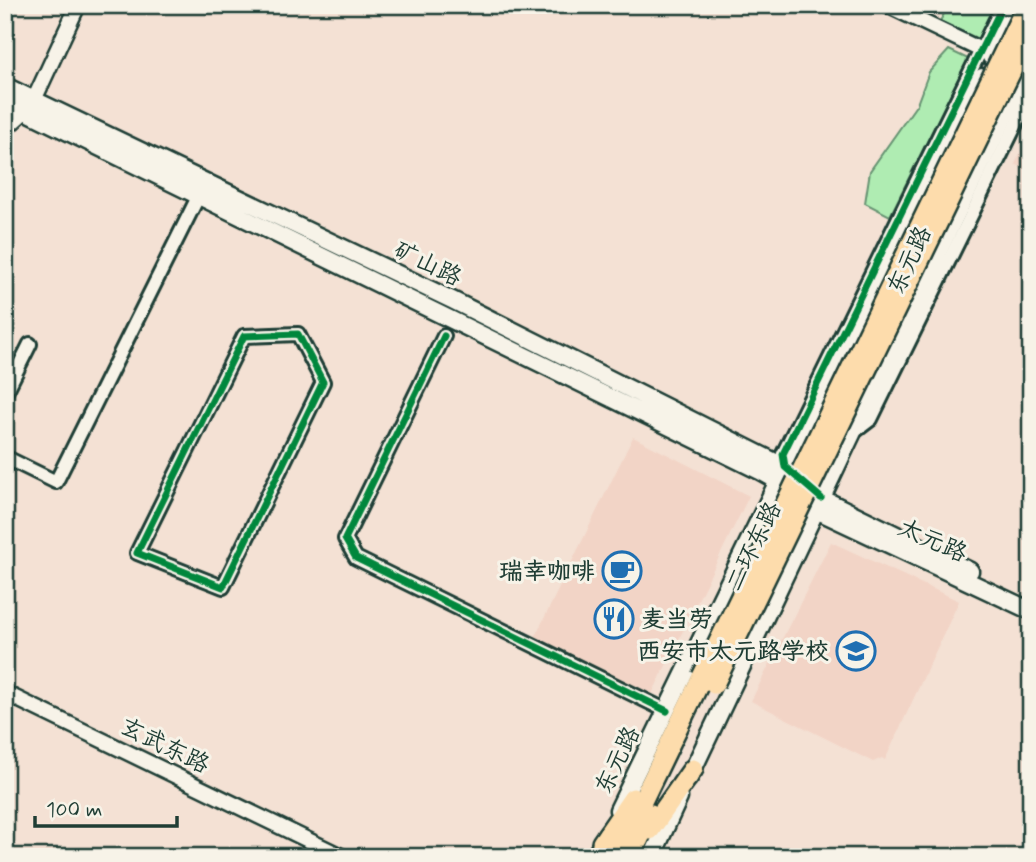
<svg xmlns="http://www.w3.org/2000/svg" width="1036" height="862" viewBox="0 0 1036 862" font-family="Mynerve,'LXGW WenKai TC',sans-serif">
	<rect width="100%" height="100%" fill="#f4e1d4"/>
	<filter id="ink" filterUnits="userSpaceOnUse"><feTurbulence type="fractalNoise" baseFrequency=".0143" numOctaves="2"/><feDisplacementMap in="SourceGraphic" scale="14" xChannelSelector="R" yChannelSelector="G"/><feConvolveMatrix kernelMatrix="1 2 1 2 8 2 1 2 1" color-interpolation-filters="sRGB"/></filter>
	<g filter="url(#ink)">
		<path fill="#f2d4c6" d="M1031,132V172L1015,164Z
			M633,437L749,496L652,694L535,637Z
			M831,542L959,601L885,760L882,758L873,762L751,701Z"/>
		<path fill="#afecb2" stroke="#679473" stroke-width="2" d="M949,5H995L978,39L940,21Z
			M949,50L968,59L890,216L865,203L870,171L917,104L929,72Z"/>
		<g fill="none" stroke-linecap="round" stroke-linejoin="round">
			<g stroke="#1f3d34" stroke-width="18">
				<path id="minor" d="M298,334L323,382L223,587L137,553L244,336Z
					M444,336L345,539L356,558L667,711
					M5,394L30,344
					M854,432L871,419L1018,120L1031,90
					M5,457L56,482L199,195
					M785,467L783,454L1003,5"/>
			</g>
			<g stroke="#1f3d34" stroke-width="19">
				<path id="tertiary" d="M887,5L1002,60
					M5,129L26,110L34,100L78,5
					M5,693L343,857"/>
			</g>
			<g stroke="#1f3d34" stroke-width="21">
				<path id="secondary" d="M991,57L1015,5
					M5,86L452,300L785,467
					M5,101L760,471L778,481L816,510L1031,611
					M821,498L970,571
					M689,778L953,221L1031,64
					M618,810L778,481L982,77
					M595,857L607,833
					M652,857L679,798"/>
			</g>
			<g stroke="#1f3d34" stroke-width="24">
				<path id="trunk" d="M650,830L693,769
					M602,843L633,798
					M615,857L702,677
					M630,857L651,814"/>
			</g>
			<use href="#minor" stroke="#f7f3e8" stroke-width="12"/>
			<use href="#tertiary" stroke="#f7f3e8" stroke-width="14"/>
			<use href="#secondary" stroke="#f7f3e8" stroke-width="16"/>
			<use href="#trunk" stroke="#fddcac" stroke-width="19"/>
			<g stroke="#1f3d34" stroke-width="24" stroke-linecap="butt">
				<path id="trunk-bridge" d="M702,677L1027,5
					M714,684L1031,30"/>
			</g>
			<use href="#trunk-bridge" stroke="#fddcac" stroke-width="19"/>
			<g stroke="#f7f3e8" stroke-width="11">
				<path id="cycleway" d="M298,334L323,382L223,587L137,553L244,336Z
					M444,336L345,539L356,558L667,711
					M821,498L785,467L783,454L1003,5"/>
			</g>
			<use href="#cycleway" stroke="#00873e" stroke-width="7"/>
		</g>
	</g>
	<defs>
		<g id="cafe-ring" transform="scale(2.0125)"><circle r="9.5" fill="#f7f3e8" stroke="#1f6fb2" stroke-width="1.5"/><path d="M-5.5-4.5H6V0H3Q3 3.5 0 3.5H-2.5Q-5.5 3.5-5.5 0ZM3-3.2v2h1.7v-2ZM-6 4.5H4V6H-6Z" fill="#1f6fb2"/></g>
		<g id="restaurant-ring" transform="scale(2.0125)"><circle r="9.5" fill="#f7f3e8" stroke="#1f6fb2" stroke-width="1.5"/><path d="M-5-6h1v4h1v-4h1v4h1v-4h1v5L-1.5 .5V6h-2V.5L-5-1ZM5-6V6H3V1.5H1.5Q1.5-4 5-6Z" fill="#1f6fb2"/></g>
		<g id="school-ring" transform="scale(2.0125)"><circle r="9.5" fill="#f7f3e8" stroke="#1f6fb2" stroke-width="1.5"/><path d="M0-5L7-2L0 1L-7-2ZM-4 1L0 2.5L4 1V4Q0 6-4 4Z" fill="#1f6fb2"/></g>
	</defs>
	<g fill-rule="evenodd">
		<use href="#cafe-ring" x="622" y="571"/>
		<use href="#restaurant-ring" x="614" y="619"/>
		<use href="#school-ring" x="856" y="651"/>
	</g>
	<g text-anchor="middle" stroke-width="6" stroke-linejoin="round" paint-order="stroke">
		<g font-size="24" fill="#1f3d34" stroke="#f7f3e8">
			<text transform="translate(909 260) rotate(-65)" y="8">东元路</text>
			<text transform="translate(428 263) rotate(26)" y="8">矿山路</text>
			<text transform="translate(933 540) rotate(24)" y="8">太元路</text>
			<text transform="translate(753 546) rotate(-64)" y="8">二环东路</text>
			<text transform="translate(165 745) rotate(26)" y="8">玄武东路</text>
			<text transform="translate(617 760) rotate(-64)" y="8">东元路</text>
		</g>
		<g font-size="24" font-weight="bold" fill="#1f3d34" stroke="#f7f3e8" text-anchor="end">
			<text x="595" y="579">瑞幸咖啡</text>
			<text x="641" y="627" text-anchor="start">麦当劳</text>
			<text x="829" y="659">西安市太元路学校</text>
		</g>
	</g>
	<rect width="1036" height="862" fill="none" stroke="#f7f3e8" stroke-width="28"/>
	<rect x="14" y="14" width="1008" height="834" fill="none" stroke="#1f3d34" stroke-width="2.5" filter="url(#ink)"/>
	<path d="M35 816v10h142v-10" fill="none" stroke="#1f3d34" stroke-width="3.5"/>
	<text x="46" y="816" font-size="21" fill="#1f3d34" stroke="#f7f3e8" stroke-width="5" paint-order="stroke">100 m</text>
</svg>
